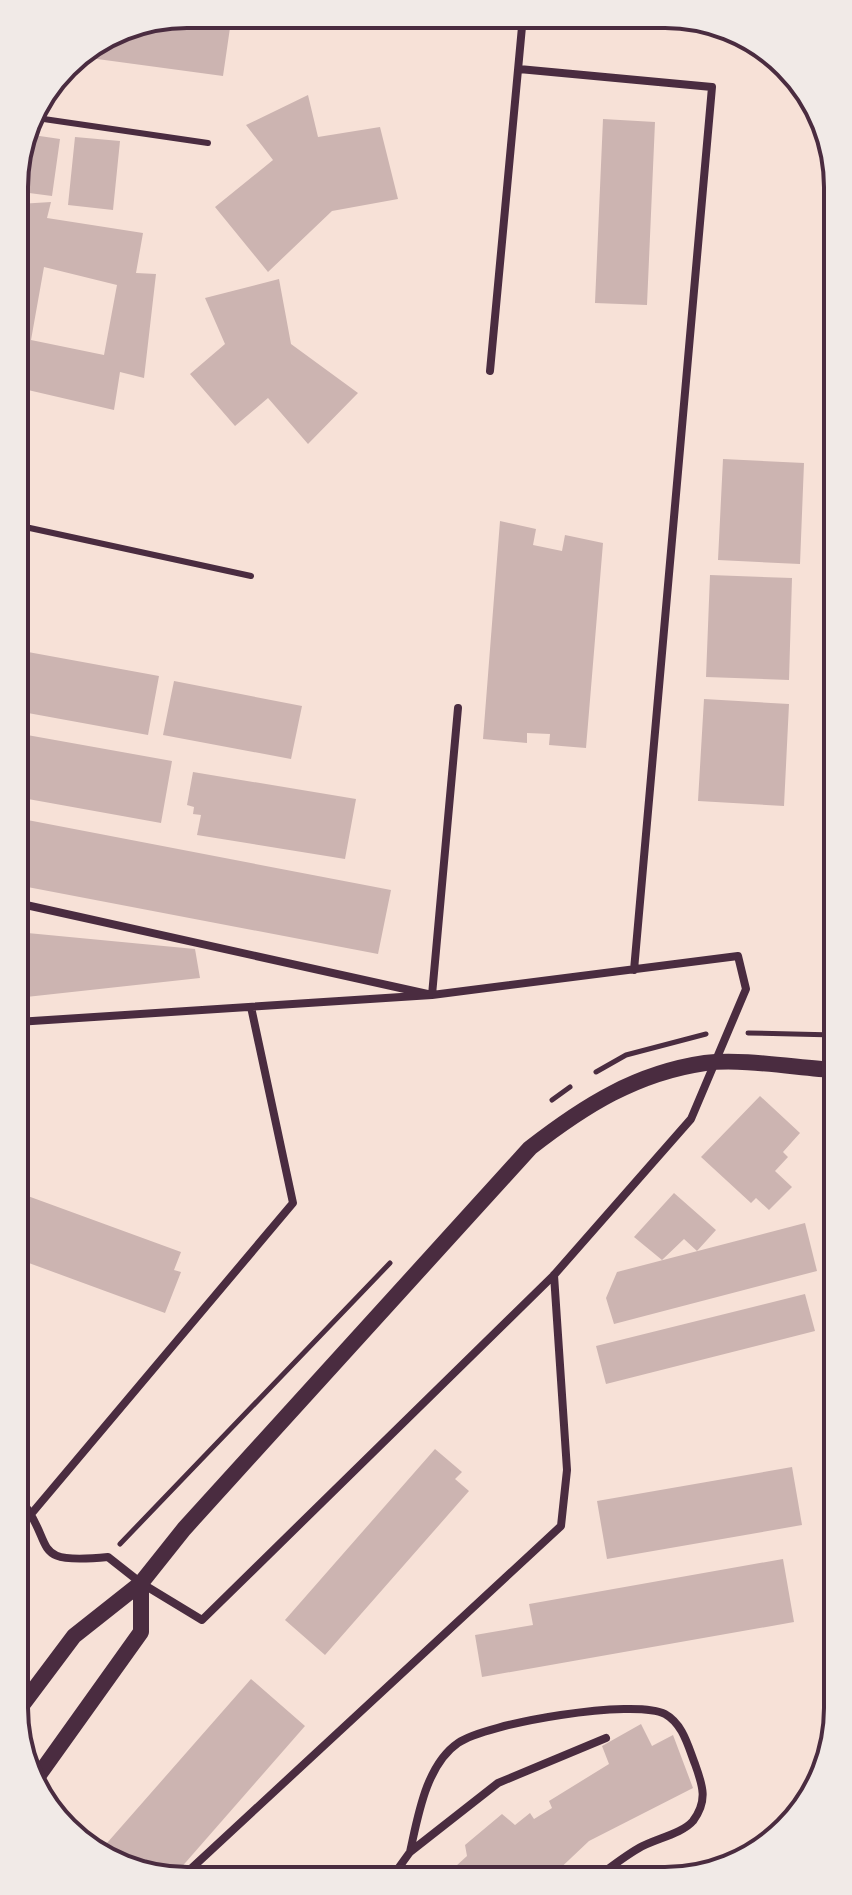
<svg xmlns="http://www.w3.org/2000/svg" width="852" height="1895" viewBox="0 0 852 1895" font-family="'Open Sans',sans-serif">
	<rect width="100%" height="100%" fill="#f7e1d7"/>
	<path fill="#ccb4b1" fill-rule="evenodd" d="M187,14H232L223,76L75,56L121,27Z
		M308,95L318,137L380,127L398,199L332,211L268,272L215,207L273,160L246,125Z
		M603,119L655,122L647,305L595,303Z
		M26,134L60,139L52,196L14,191V175Z
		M75,137L120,141L113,210L68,205Z
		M51,202L47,218L143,233L136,273L156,274L144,378L120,372L114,410L15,387V221L19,204ZM44,267L117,285L104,355L31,340Z
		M279,279L291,344L358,393L308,444L268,398L235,426L190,374L225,344L205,298Z
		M723,459L804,463L800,564L718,560Z
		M500,521L536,529L533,545L562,551L565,535L603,543L586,748L549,745L550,734L527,733V743L483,739Z
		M710,575L792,578L789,680L706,677Z
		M28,652L159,676L148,735L17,711Z
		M174,681L302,706L291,759L163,735Z
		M704,699L789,704L784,806L698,801Z
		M16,733L172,761L161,823L17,797Z
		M193,772L356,799L345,859L197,835L201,815L193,814L194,807L187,805Z
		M17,818L391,890L378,954L17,885Z
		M17,932L195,949L200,978L17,998Z
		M760,1096L800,1133L783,1152L788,1157L775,1171L792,1187L769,1210L756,1198L751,1203L701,1157Z
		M674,1193L716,1230L697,1251L684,1239L662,1260L634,1237Z
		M25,1195L181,1252L174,1270L181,1272L165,1313L18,1259V1214Z
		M805,1223L817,1271L614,1324L606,1298L617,1272Z
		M805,1294L815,1331L606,1384L596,1346Z
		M435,1449L462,1472L455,1479L469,1491L325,1655L285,1620Z
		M792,1467L802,1525L607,1559L597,1501Z
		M783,1559L794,1622L482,1677L475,1635L533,1625L529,1604Z
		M251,1679L305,1726L172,1878H166L145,1859L137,1869L100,1851Z
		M641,1724L652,1746L673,1735L693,1788L589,1841L552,1876H445L467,1856L465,1845L502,1814L515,1825L530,1813L534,1819L552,1808L549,1801L609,1764L602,1746Z"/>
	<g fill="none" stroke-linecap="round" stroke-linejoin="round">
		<path stroke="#4a2c40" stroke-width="5" d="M748,1033L835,1035
			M596,1072L626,1055L706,1034
			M552,1100L570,1087
			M120,1544L390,1263"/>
		<path stroke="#4a2c40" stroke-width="6" d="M30,117L208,143
			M16,525L251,576"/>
		<path stroke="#4a2c40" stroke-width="8" d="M519,69L712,87L634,970
			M490,371L523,16
			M17,903L432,995L458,708
			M17,1022L432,995L738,956L746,989L691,1119L554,1275L202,1620L141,1583L108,1557C26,1565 58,1546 19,1497
			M32,1513L293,1203L251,1007
			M410,1852C418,1816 426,1765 458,1743C486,1723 635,1698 665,1714C683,1724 688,1746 695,1764C703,1786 708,1801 693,1821C682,1834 654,1839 639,1848C625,1856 612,1866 599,1876
			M392,1877L410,1852L498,1783L606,1738
			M181,1878L561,1526L567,1470L554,1275"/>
		<path stroke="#4a2c40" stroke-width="16" d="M20,1708L74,1636L141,1583L184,1529L530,1148C584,1106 636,1073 705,1063C741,1058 798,1068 835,1070
			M36,1779L141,1632V1583"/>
	</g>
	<path d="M0 0H852V1895H0ZM187 28H665A159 159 0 0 1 824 187V1708A159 159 0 0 1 665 1867H187A159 159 0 0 1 28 1708V187A159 159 0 0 1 187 28Z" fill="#f1eae7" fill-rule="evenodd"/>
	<path fill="none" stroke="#4a2c40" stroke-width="4" d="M187 28H665A159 159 0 0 1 824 187V1708A159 159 0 0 1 665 1867H187A159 159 0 0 1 28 1708V187A159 159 0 0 1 187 28Z"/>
</svg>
